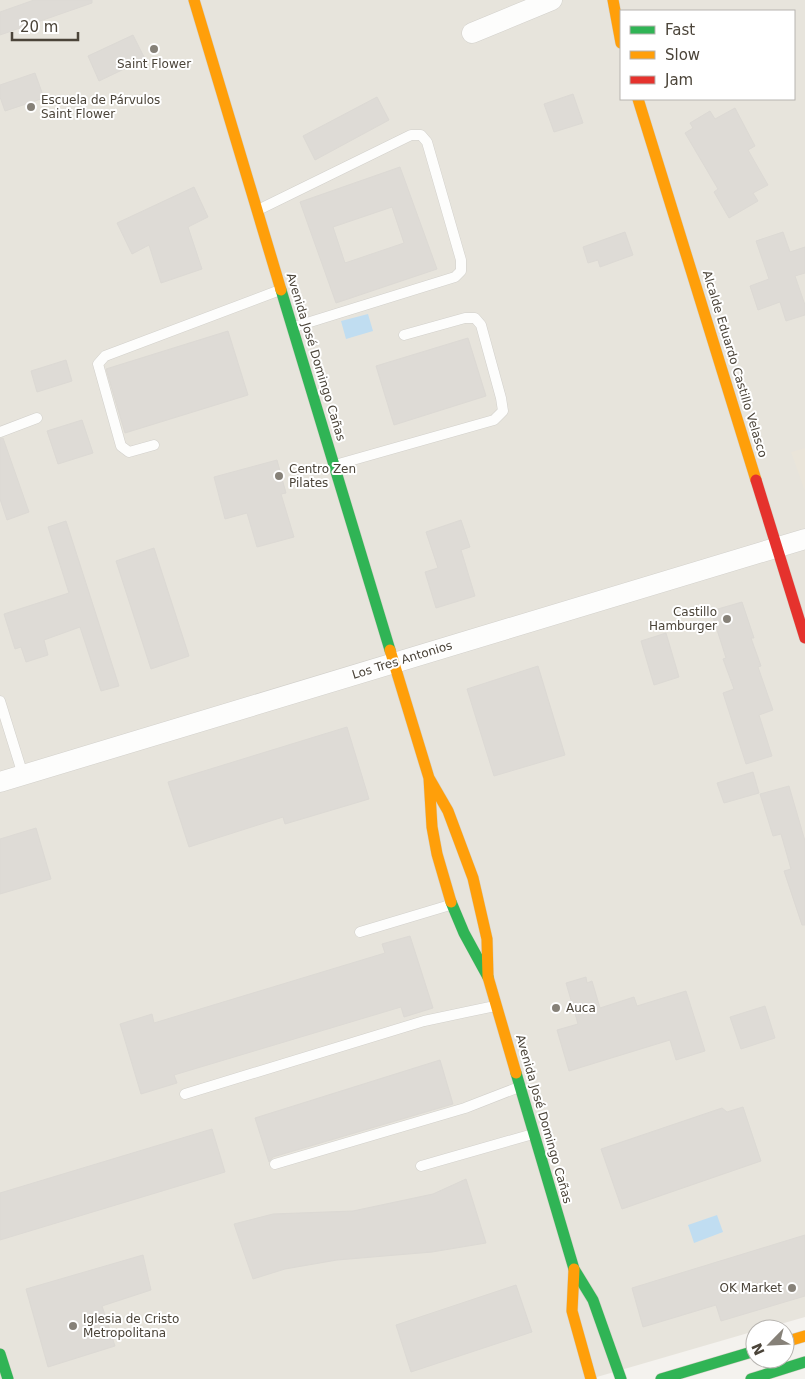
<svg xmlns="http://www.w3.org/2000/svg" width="805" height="1379" viewBox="0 0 805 1379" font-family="'DejaVu Sans',sans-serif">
	<rect width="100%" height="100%" fill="#f4f2ee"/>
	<path fill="#e7e4dc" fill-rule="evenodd" d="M0,0H805V1317L763,1329H755V1331L590,1379H0ZM621,11H794V99H621Z"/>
	<path fill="#eae5da" d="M805,448V491L791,452Z"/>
	<path fill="#c0ddf1" d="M368,314L373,331L346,339L341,321Z
		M717,1215L723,1232L694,1243L688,1225Z"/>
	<path fill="#dedbd6" stroke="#dcd9d4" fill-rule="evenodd" d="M34,0H92V3L0,35V12Z
		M133,35L145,59L99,81L88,56Z
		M35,73L44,98L5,111L0,97V85Z
		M573,94L583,123L554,132L544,104Z
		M377,97L389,120L315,160L303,136Z
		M735,108L755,146L748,150L768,185L753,193L758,201L729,218L714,192L718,189L685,133L693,128L690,123L710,111L715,119Z
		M400,167L437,269L336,303L300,202ZM392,207L404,243L345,263L333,227Z
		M194,187L208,217L188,227L202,269L161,283L149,245L132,254L117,223Z
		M625,232L633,255L600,267L598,260L588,263L583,247Z
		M783,232L790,252L805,247V273L795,276L805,305V315L786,321L780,302L758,310L750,286L769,279L756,241Z
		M228,331L248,395L125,433L106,369Z
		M468,338L486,396L394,425L376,366Z
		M66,360L72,381L37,392L31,371Z
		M82,420L93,453L58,464L47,431Z
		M3,438L29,512L7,520L0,499V439Z
		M277,460L286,493L281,494L294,537L257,547L247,513L225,519L214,477Z
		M461,520L470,547L461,550L475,596L436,608L425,572L438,568L426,532Z
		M66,521L119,686L101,691L80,627L44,640L48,655L26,662L21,647L15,649L4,614L69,593L48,527Z
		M154,548L189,656L151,669L116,561Z
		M742,602L754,638H751L761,666L758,667L773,710L759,715L772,756L746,764L723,693L734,689L723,659L726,658L711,611Z
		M666,633L679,677L654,685L641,641Z
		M538,666L565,755L494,776L467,689Z
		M347,727L369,799L285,824L283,817L189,847L168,782Z
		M753,772L759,793L724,803L717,783Z
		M789,786L805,841V925H802L784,871L791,869L781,834L773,836L760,794Z
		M36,828L51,879L0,894V839Z
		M410,936L433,1008L404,1017L401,1007L174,1075L177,1083L141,1094L120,1024L152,1014L154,1023L385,953L382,944Z
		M586,977L587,983L592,981L600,1008L634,997L637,1006L686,991L705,1051L676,1060L670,1040L569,1071L557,1030L578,1024L566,983Z
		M765,1006L775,1038L741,1049L730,1017Z
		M440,1060L453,1104L273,1157L269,1162L255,1118Z
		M743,1107L761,1161L622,1209L601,1149L722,1108L727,1112Z
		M212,1129L225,1172L0,1240V1193Z
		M466,1179L486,1243L432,1252L337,1260L285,1269L253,1279L234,1224L273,1214L353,1211L433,1194Z
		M805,1235V1296L721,1321L716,1305L643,1327L632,1288Z
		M143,1255L151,1290L102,1306L115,1346L48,1367L26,1289Z
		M516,1285L532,1332L411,1372L396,1325Z"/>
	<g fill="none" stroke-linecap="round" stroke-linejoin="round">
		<g stroke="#d2d0cb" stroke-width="11">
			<path id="lane" d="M258,210L411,135H421L427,142L461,260V271L455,277L294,327
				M0,432L37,418
				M154,445L129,452L121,446L98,364L105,356L280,290
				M335,465L494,420L503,411L501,398L481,325L475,318H465L404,335
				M0,701L23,775
				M360,932L450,905
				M185,1094L424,1021L495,1006
				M275,1164L465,1108L519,1087
				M421,1166L533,1134"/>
		</g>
		<g stroke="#d2d0cb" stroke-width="21">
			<path id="street" d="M472,33L552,0
				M0,782L805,539"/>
		</g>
		<g stroke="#d3cfc5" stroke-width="12">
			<path id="fast" d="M281,290L390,650
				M451,902L464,933L488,977
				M516,1073L574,1269L593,1300L621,1379
				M0,1354L8,1379
				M661,1379L755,1351
				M751,1379L805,1362"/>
		</g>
		<g stroke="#d3cfc5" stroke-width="12">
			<path id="slow" d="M194,0L281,290
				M613,0L621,43
				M638,99L756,480
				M390,650L429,778L432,827L437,854L451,902
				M429,778L448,811L473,878L487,939L488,977L516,1073
				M574,1269L572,1311L591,1379
				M785,1342L805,1336"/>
		</g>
		<g stroke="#d3cfc5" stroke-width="12">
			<path id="jam" d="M756,480L805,638"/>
		</g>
		<use href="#lane" stroke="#fdfdfc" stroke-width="10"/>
		<use href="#street" stroke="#fdfdfc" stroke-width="20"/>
		<use href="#fast" stroke="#30b455" stroke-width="11"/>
		<use href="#slow" stroke="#ff9f0a" stroke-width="11"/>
		<use href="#jam" stroke="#e5322d" stroke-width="11"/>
	</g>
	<g fill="#868178" stroke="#fff" stroke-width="2">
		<circle cx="154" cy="49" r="5"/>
		<circle cx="31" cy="107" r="5"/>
		<circle cx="279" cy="476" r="5"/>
		<circle cx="727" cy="619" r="5"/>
		<circle cx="556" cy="1008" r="5"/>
		<circle cx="792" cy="1288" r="5"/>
		<circle cx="73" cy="1326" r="5"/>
	</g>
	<g text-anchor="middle" stroke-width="4" stroke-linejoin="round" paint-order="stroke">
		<g font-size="12" fill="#4b4439" stroke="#fff" text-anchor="start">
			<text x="154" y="68" text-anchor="middle">Saint Flower</text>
			<text x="41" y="104">Escuela de Párvulos<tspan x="41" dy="14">Saint Flower</tspan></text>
			<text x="289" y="473">Centro Zen<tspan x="289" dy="14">Pilates</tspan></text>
			<text x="717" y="616" text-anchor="end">Castillo<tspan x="717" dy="14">Hamburger</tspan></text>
			<text x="566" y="1012">Auca</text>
			<text x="782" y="1292" text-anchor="end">OK Market</text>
			<text x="83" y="1323">Iglesia de Cristo<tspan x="83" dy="14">Metropolitana</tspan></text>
		</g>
		<g font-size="12" fill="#4b4439" stroke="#fff">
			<text transform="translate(316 357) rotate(73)" y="4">Avenida José Domingo Cañas</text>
			<text transform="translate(735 364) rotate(73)" y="4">Alcalde Eduardo Castillo Velasco</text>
			<text transform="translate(402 660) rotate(-17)" y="4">Los Tres Antonios</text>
			<text transform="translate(544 1119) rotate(74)" y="4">Avenida José Domingo Cañas</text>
		</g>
	</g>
	<rect x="620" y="10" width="175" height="90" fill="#ffffff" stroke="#b7b4b0"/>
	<rect x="630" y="26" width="25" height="8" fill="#30b455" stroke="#b7b4b0"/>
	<text x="665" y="35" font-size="15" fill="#4b4439">Fast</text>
	<rect x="630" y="51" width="25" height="8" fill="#ff9f0a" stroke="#b7b4b0"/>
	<text x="665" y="60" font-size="15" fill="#4b4439">Slow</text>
	<rect x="630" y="76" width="25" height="8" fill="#e5322d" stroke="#b7b4b0"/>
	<text x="665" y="85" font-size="15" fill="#4b4439">Jam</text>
	<g transform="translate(770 1344) rotate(246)"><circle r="24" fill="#ffffff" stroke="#b7b4b0"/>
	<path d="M0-4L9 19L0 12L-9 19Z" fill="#868178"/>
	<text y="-8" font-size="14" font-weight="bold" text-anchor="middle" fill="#4b4439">N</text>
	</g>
	<path d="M12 32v8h66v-8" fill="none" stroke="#4b4439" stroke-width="2.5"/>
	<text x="20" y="32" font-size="15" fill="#4b4439" stroke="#ffffff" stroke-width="4" paint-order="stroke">20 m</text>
</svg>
